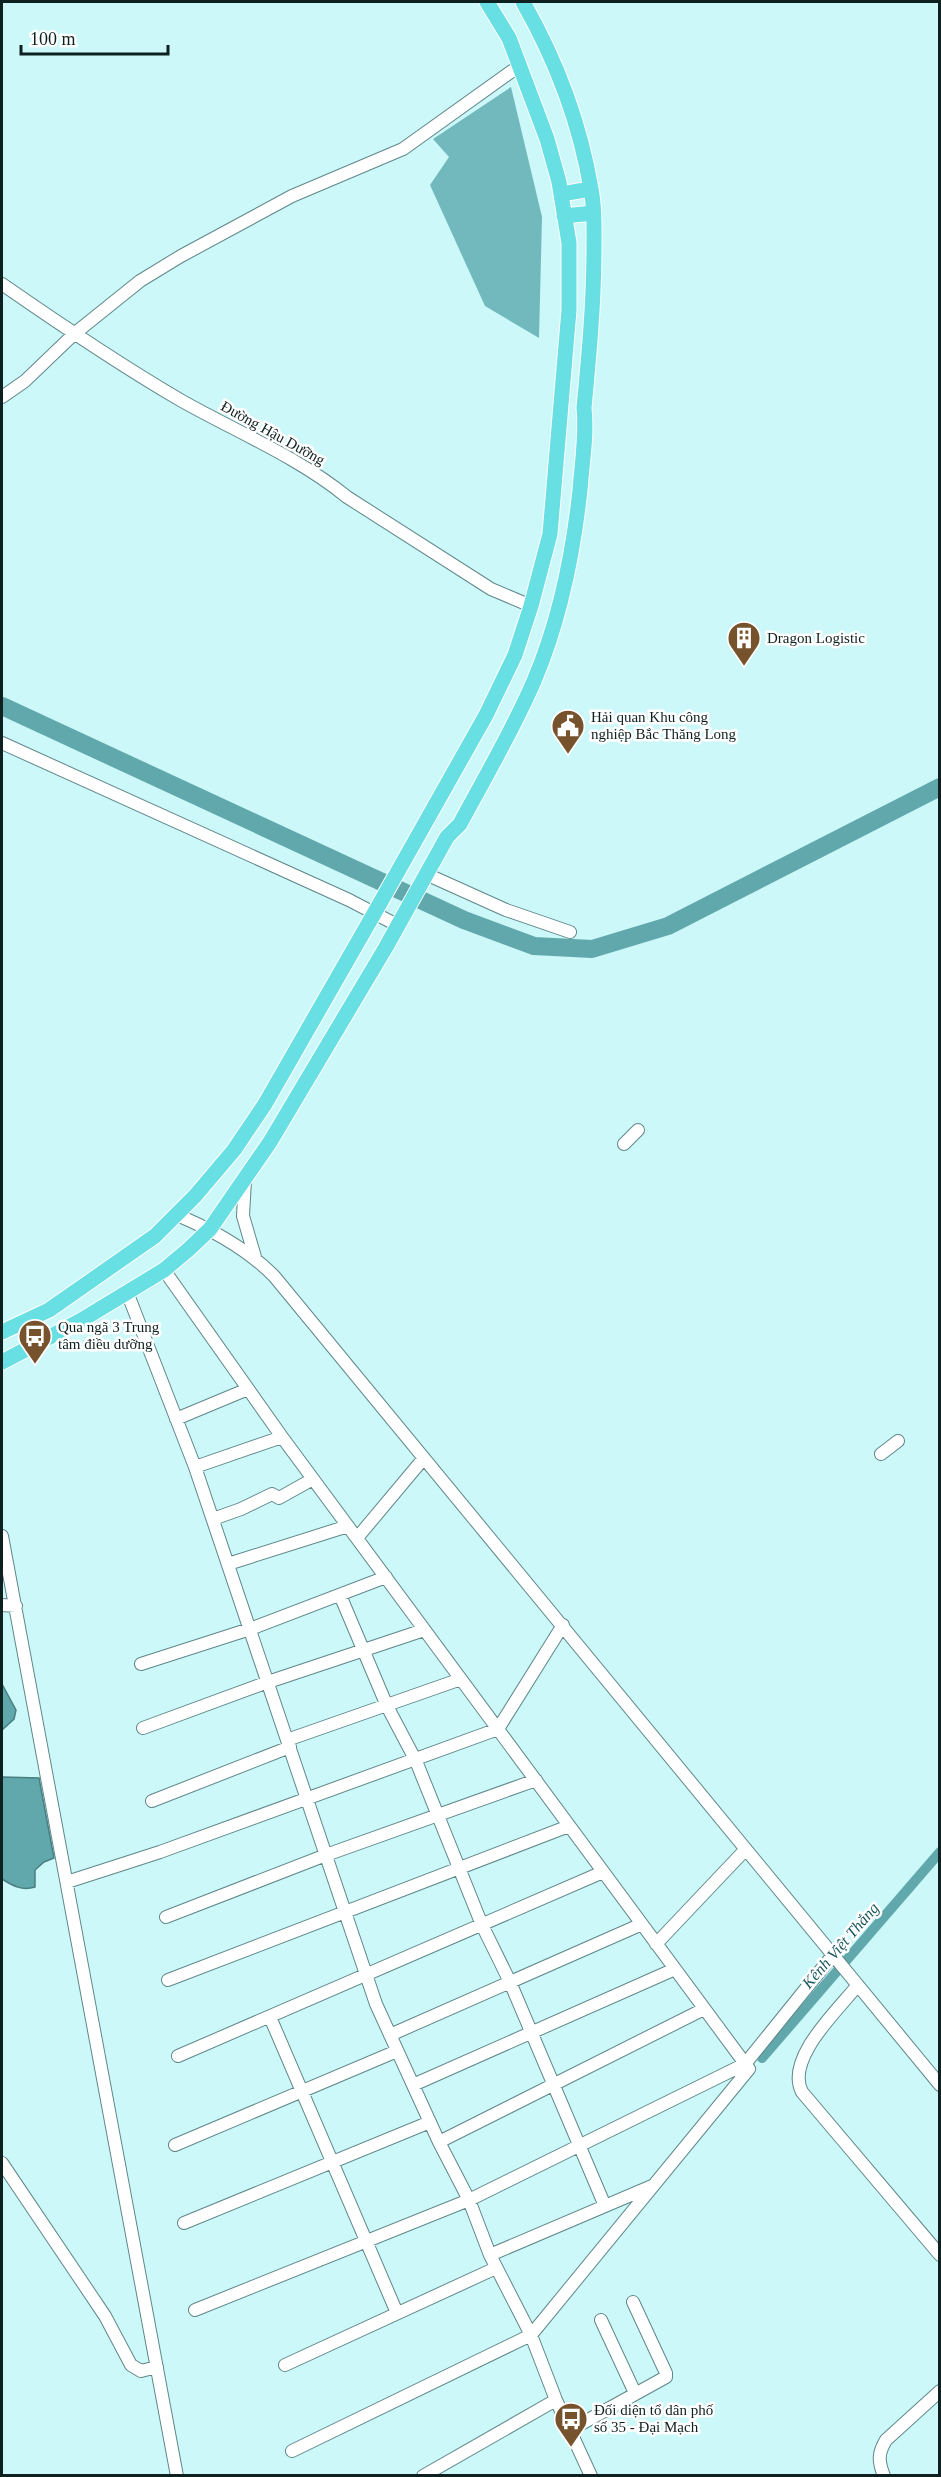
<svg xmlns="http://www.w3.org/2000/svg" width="941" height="2477" viewBox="0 0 941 2477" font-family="Georgia,serif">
	<rect width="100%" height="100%" fill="#ccf8f9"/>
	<path fill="#71b9bc" d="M511,87L542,217L539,338L485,306L430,185L449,157L433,139Z"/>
	<path fill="#60a8ab" stroke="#487f81" stroke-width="1.5" d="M2,1684L16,1710L14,1719L2,1730Z
		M2,1777L39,1778L54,1858L44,1862L35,1870V1887C22,1891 13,1886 2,1879Z"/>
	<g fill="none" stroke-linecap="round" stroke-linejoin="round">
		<path stroke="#60a8ab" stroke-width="10" d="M762,2058L940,1852"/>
		<path stroke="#60a8ab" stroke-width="18" d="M2,706L464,920L534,946L592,949L668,926L940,787"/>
		<g stroke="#5f8789" stroke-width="14">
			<path id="minor" d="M2,284C61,325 120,365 182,401C237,432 298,457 347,497L491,589L531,606
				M2,397L25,381L74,334L140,281L181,256L292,196L403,149L519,66
				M2,743L349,900L397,925
				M426,874L506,910L570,932
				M624,1144L638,1130
				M245,1180L243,1216L255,1257
				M177,1215C213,1230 246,1248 274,1276L940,2085
				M164,1270L282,1437L749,2069L531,2335L292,2451
				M127,1292L195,1467L376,2004L439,2142L469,2200L490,2255L531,2335L556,2400L591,2476
				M176,1419L248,1389
				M881,1454L898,1441
				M195,1467L282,1437
				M213,1519L241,1509L272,1494L279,1498L313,1479
				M2,1536L177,2476
				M357,1538L424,1458
				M228,1564L348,1526
				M340,1595L387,1706L416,1761L482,1925L510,1982L605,2206
				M2,1605L16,1606
				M141,1664L250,1629L386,1577
				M143,1728L268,1682L424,1630
				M287,1740L461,1679
				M152,1801L290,1747
				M67,1882L160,1852L498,1729L563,1625
				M166,1917L326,1855L536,1780
				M656,1944L746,1849
				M168,1980L569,1826
				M857,1986C837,2011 785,2059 802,2092L940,2255
				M270,2017L397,2313
				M390,2035L642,1924
				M178,2056L603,1872
				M413,2085L675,1969
				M439,2142L704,2009
				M175,2145L397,2051
				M2,2163L105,2316L131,2365L141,2371L157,2367
				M184,2223L430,2122
				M490,2255L652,2186
				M195,2310L469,2200L745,2064L833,1955
				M601,2320L635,2393
				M285,2365L496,2268
				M570,2430L666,2377V2373L633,2302
				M423,2476L556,2400
				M884,2476C878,2461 878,2453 886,2440L940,2391"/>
		</g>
		<g stroke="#fff" stroke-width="17">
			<path id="major" d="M561,194L591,189
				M564,216L593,213
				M2,1332L49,1310L155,1236L195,1196L234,1150L265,1104L375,912L486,715L515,655L531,606L550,534L569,310V243L559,182L547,139L509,38L487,2
				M2,1362L80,1321L164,1270L189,1249L210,1229L270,1142L386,947L447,837L460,824C485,777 513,730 534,681C560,620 573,555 580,490C582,462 587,435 584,408C589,355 594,302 594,248C594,229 595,208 591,189C580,123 556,60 523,2"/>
		</g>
		<use href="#minor" stroke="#fff" stroke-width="12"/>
		<use href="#major" stroke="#68dfe3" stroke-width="15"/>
	</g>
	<defs>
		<g id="building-pin" transform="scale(1.725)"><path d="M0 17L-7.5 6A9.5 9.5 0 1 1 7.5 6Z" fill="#76532c" stroke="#fff"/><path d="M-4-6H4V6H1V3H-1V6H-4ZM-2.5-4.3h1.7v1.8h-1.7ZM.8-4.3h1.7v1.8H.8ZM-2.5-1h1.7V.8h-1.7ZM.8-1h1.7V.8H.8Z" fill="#fff"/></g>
		<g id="civic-pin" transform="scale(1.725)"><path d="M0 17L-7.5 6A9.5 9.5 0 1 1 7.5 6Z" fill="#76532c" stroke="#fff"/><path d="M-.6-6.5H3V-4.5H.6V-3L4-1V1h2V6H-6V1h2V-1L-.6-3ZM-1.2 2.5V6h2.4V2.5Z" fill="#fff"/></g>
		<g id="bus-pin" transform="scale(1.725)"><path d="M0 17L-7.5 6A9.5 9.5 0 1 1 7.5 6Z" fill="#76532c" stroke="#fff"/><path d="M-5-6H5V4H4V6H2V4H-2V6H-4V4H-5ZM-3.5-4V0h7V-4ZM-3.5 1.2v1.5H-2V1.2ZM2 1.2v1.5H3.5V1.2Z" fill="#fff"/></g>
	</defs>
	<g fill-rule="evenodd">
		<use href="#building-pin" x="744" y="638"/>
		<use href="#civic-pin" x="568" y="726"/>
		<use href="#bus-pin" x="35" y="1336"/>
		<use href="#bus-pin" x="571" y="2419"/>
	</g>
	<g text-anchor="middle" stroke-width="5" stroke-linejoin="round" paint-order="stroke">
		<g font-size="15" fill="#0f2020" stroke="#fff">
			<text transform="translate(273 433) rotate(29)" y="5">Đường Hậu Dưỡng</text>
		</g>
		<g font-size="15" fill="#0f2020" stroke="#fff" text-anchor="start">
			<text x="767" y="643">Dragon Logistic</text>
			<text x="591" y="722">Hải quan Khu công<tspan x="591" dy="17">nghiệp Bắc Thăng Long</tspan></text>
			<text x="58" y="1332">Qua ngã 3 Trung<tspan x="58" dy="17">tâm điều dưỡng</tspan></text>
			<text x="594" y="2415">Đối diện tổ dân phố<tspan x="594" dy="17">số 35 - Đại Mạch</tspan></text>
		</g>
		<g font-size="16" font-style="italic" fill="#1b585b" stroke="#fff">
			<text transform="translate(840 1945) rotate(-49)" y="6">Kênh Việt Thắng</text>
		</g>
	</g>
	<rect width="941" height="2477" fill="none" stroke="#0f2020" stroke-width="6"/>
	<path d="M21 45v9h147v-9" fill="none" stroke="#0f2020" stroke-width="3"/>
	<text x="30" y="45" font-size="18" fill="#0f2020" stroke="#ffffff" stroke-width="4.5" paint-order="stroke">100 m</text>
</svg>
